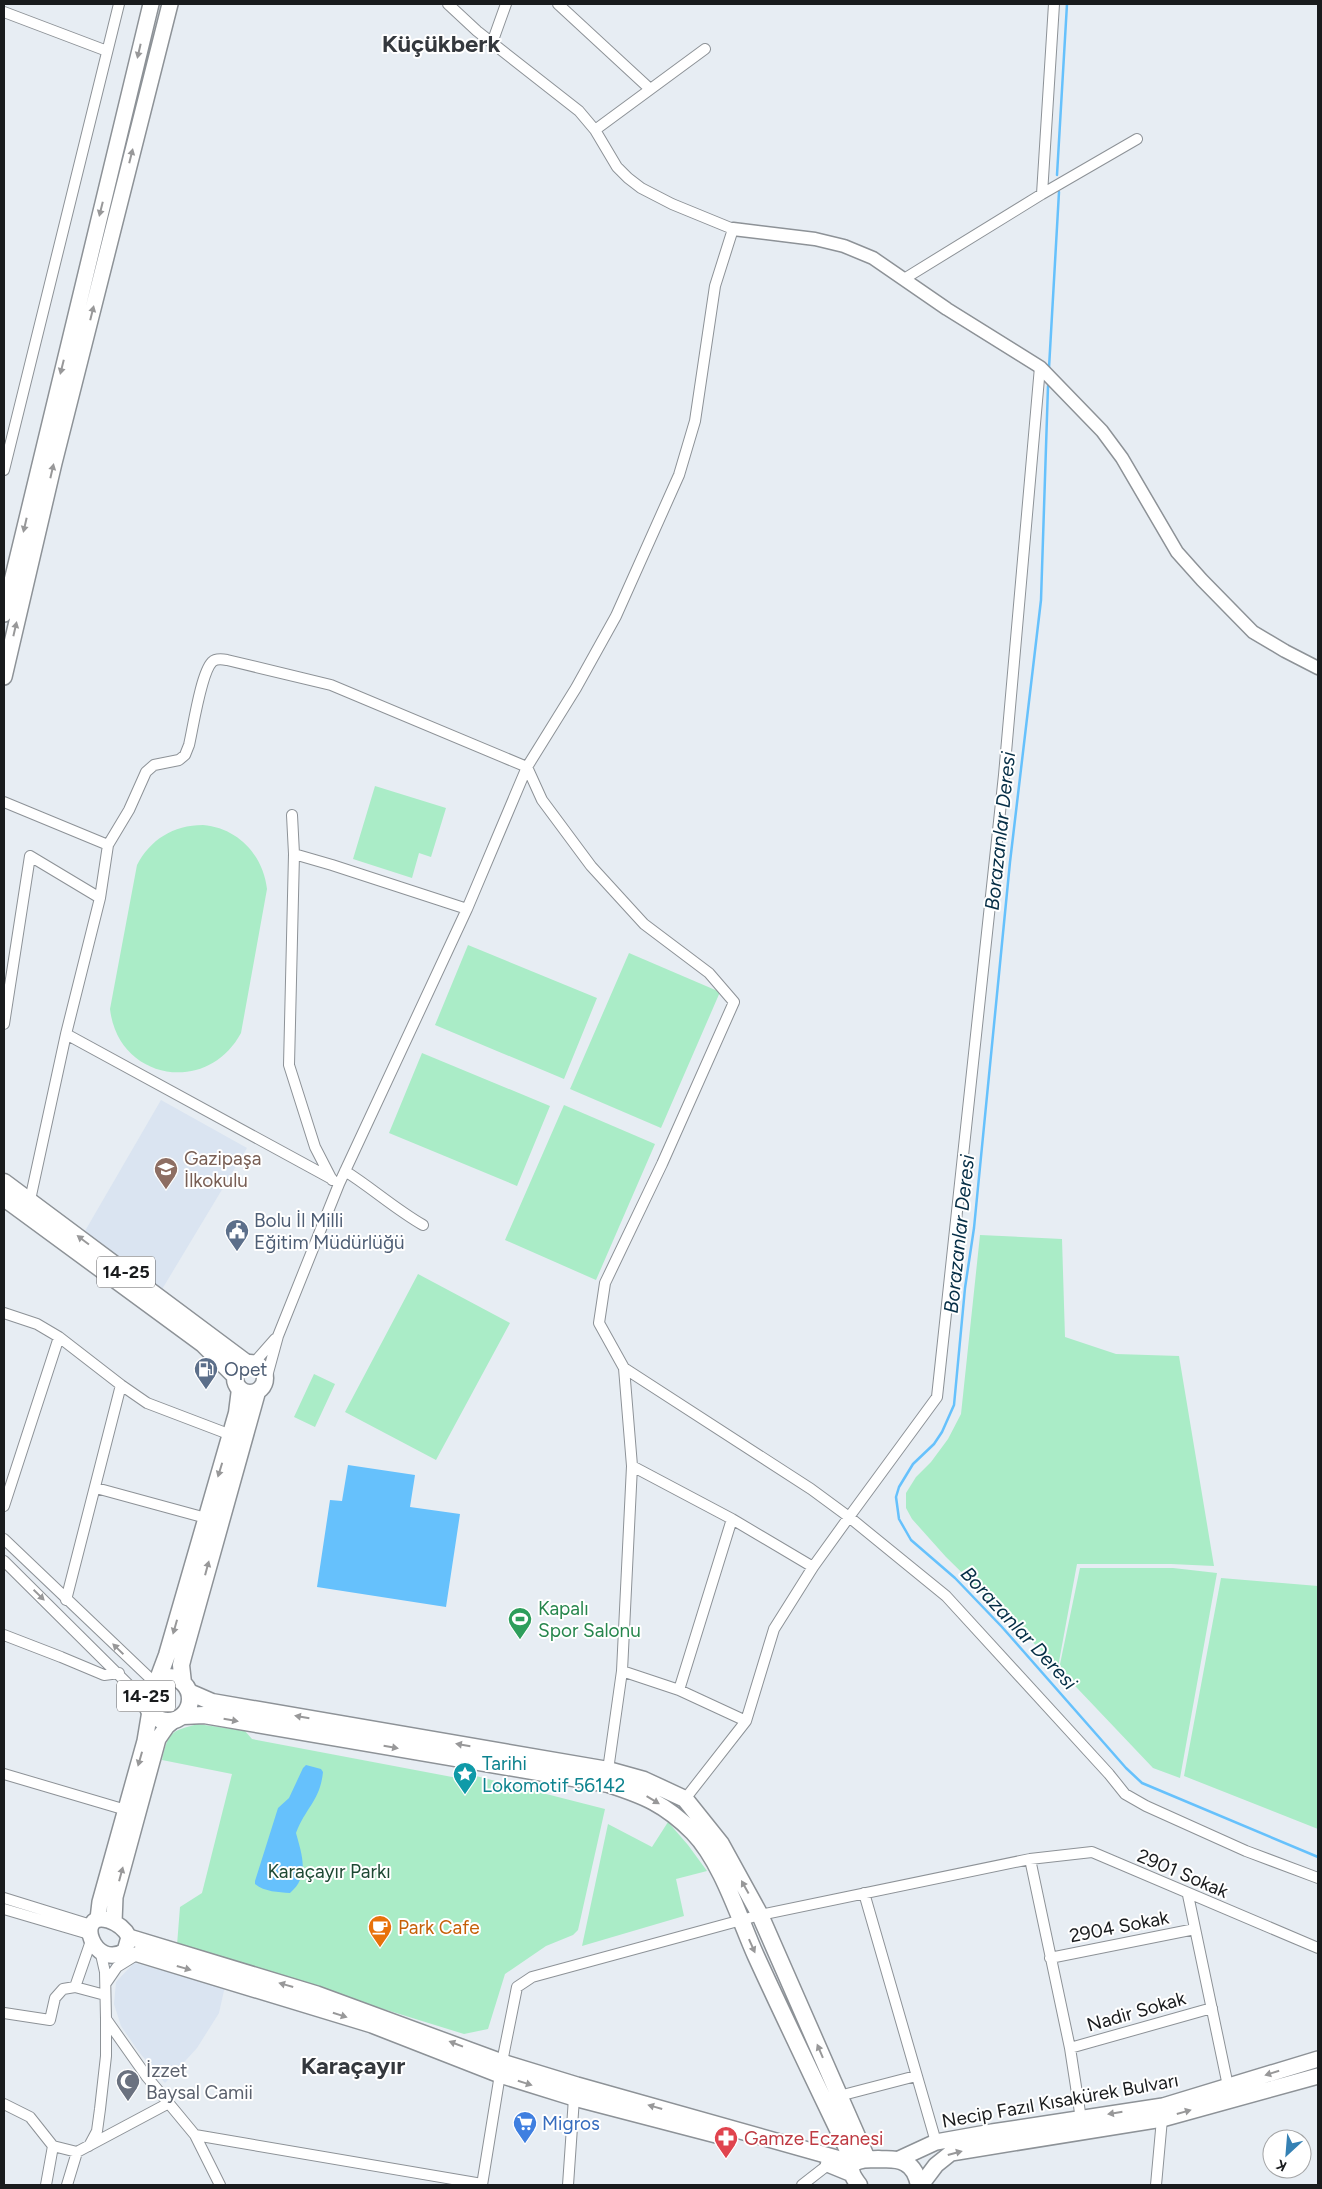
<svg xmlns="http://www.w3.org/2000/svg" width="1322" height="2189" viewBox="0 0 1322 2189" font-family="Figtree,sans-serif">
	<rect width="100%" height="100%" fill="#e7edf3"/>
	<path fill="#dae4f1" d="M161,1100L247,1148L161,1291L85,1231Z
		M134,1963L225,1986L219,2013L197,2048L165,2083L139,2052L121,2026L114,2004L116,1982Z"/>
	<path fill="#aaecc7" d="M375,786L446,808L431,857L419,853L412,878L353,859Z
		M203,825C238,828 263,855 267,889L241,1033C207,1096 118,1080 110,1009L137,865C150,840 173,825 203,825Z
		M468,945L597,998L564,1079L435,1025Z
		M629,953L720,992L661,1128L570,1089Z
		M422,1053L550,1106L517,1186L389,1133Z
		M564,1105L655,1144L596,1280L505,1240Z
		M980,1235L1062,1239L1065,1337L1116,1354L1179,1356L1214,1566L1171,1564H1077L1058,1667L946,1557L912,1519L906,1508V1493L916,1477L931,1462L948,1439L961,1414Z
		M418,1274L510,1323L436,1460L345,1412Z
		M314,1374L335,1384L315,1427L294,1417Z
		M1080,1568H1173L1217,1573L1180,1778L1153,1768L1059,1669Z
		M1221,1578L1318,1586V1829L1184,1776Z
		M198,1724L245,1731L252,1739L468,1780L470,1775L476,1776L605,1809L578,1930L573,1935L546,1946L505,1974L488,2029L464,2034L177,1945L180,1907L202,1893L232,1774L162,1760C168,1732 171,1731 198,1724Z
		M668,1822L688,1845L707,1871L676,1879L684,1916L582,1946L608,1824L652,1847Z"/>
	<path fill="#66c1fc" d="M348,1465L415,1475L410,1507L460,1514L446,1607L317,1587L330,1500L342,1501Z
		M306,1765L321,1769L323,1772C320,1801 306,1807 296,1833C302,1855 310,1876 290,1893C278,1892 265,1892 255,1884V1881L278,1808L289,1798L303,1768Z"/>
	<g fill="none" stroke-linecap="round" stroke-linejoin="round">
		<path stroke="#66c1fc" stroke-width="2.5" d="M1057,175L1067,4
			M1049,368L1059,192
			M1048,386L1041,600L1010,862L974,1228L965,1288L954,1405L942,1432L934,1444L913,1464L899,1487L896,1497L899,1519L911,1540L955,1578L1002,1627L1126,1768L1142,1783L1318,1857"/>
		<g stroke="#8d9297" stroke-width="12">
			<path id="minor" d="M558,4L650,89
				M4,12L107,51
				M492,43L506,4
				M595,130L705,49
				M1042,194L1054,4
				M904,279L1042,194L1137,139
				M4,470L119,4
				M4,802L108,845
				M292,815L294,854L332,865L467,909
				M294,854L289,1065L315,1147L332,1180
				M4,1024L30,856L100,898
				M66,1034L332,1179
				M345,1171C372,1188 395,1209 423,1225
				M30,1200L66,1034L100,898L108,845L129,810L146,772L154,765L179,760L185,755L189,745C193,728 201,673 212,662C216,658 222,659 227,660L331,685L527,767L542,800L591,866L644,924L709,973L734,1002L662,1164L605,1283L599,1323L624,1368L632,1466L622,1671L608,1770
				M4,1313L37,1324L59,1337L121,1385L147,1403L231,1435
				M253,1364L275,1339
				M624,1368L811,1489L849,1517L937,1397L1004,775L1040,367
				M266,1380L278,1336L339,1184L467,909L527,767L576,688L616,616L679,475L695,421L715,286L733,229L672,204L641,188L628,178L617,167L595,130L579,111L477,31L448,4
				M632,1466L732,1519L813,1567
				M96,1488L206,1518
				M4,1506L59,1337
				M4,1539L154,1682
				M4,1561L146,1702
				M66,1600L121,1385
				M4,1635L61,1657L104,1675L119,1673
				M622,1671L679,1690L746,1721
				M679,1690L732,1519
				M4,1774L126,1810
				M685,1799L746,1721L774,1629L813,1567L849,1517L946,1596L1109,1774L1125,1794L1146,1806L1246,1851L1318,1878
				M1030,1859L1070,2048L1081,2119
				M864,1893L936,2142
				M1188,1895L1228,2086
				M4,1898L91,1925
				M4,1909L89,1934
				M100,1950L105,1972L106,2019L147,2077L195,2135L220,2185
				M1050,1958L1195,1929
				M106,1983L117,1967L138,1954
				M75,1987L91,1941
				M4,2013L50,2020L55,1998L63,1989L75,1987L105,1995
				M1070,2048L1212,2008
				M839,2096L916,2076
				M4,2104L30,2117L53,2146L77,2152L167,2104
				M195,2135L482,2184
				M89,2146L97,2131L100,2109L106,2056V2019
				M46,2185L53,2146
				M67,2185L77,2152
				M482,2185L502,2062L517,1987L532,1977L760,1915L1030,1859L1092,1852L1318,1948
				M568,2185L574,2098
				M802,2185L829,2164
				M1156,2185L1162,2119"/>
		</g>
		<g stroke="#8d9297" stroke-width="15">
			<path id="tertiary" d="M733,229L815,239L844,246L873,258L947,309L1040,367L1102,431L1122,458L1177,552L1202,580L1253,632L1285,651L1318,668"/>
		</g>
		<g stroke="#8d9297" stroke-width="18">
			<path id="secondary" d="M4,614L151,4
				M4,677L54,463L170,4
				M98,1919L100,1902L145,1741L150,1711
				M114,1922L115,1897L158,1739L167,1726L173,1721
				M129,1937L125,1951C93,1971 74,1911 108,1920C117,1923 125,1929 129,1937L317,1994L502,2062L577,2085L854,2163
				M138,1954L372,2025L500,2075L574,2098L720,2136
				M897,2160L936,2142L992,2132L1163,2106L1318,2059
				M921,2185L936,2165L951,2153L1162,2119L1318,2076"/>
		</g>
		<g stroke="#8d9297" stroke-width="19">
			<path id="primary" d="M4,1182L248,1364
				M4,1198L203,1344L235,1376
				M235 1378a15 15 0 1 1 30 0a15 15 0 1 1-30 0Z
				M146 1699a22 22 0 1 1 44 0a22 22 0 1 1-44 0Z
				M158,1679L167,1655L237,1413L240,1389
				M183,1683L181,1665L183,1657L257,1392
				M189,1692L212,1702L608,1770L644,1780L685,1799L721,1844L760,1915L867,2159
				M183,1716L204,1715L608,1784C645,1796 665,1804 693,1832C722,1862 739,1918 756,1956C788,2026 821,2094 854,2163
				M829,2164L851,2173
				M859,2185C841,2162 856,2159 878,2159C887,2160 897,2158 905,2163C914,2167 917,2176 919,2185"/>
		</g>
		<use href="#minor" stroke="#fff" stroke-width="10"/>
		<use href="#tertiary" stroke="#fff" stroke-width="12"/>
		<use href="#secondary" stroke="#fff" stroke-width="15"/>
		<use href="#primary" stroke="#fff" stroke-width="16"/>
	</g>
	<defs><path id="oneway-solid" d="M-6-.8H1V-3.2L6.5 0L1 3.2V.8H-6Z" transform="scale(1.25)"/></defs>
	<g fill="#989899">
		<use href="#oneway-solid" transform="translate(139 51) rotate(103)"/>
		<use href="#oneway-solid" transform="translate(131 156) rotate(-76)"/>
		<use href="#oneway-solid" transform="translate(101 209) rotate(104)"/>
		<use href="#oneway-solid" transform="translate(92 313) rotate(-76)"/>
		<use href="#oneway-solid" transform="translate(62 367) rotate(104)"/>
		<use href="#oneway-solid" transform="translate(52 471) rotate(-77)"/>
		<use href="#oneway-solid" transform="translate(25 525) rotate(103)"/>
		<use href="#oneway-solid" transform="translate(15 629) rotate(-77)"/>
		<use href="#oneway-solid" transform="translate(83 1240) rotate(-143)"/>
		<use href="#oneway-solid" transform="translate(220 1470) rotate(107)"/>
		<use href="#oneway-solid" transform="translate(207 1568) rotate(-75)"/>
		<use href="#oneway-solid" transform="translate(39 1595) rotate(44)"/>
		<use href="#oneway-solid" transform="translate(175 1627) rotate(106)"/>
		<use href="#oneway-solid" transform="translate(118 1649) rotate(-136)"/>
		<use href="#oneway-solid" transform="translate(302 1717) rotate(-170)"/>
		<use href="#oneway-solid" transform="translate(231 1720) rotate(10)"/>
		<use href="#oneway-solid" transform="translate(463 1745) rotate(-170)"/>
		<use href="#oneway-solid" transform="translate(391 1747) rotate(10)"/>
		<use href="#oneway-solid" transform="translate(140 1759) rotate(106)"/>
		<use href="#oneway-solid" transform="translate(653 1800) rotate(31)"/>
		<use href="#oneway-solid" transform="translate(121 1874) rotate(-75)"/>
		<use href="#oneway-solid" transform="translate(745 1887) rotate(-119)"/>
		<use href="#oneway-solid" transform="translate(752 1946) rotate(66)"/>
		<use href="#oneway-solid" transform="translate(184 1968) rotate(16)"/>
		<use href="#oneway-solid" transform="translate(286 1985) rotate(-164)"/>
		<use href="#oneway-solid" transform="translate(340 2015) rotate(18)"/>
		<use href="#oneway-solid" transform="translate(456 2044) rotate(-159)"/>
		<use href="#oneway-solid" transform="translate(820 2051) rotate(-113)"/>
		<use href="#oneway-solid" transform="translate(1272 2073) rotate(163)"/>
		<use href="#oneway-solid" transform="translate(525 2083) rotate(17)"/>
		<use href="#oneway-solid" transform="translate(655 2107) rotate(-164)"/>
		<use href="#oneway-solid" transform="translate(1184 2112) rotate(-16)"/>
		<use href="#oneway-solid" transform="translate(1115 2113) rotate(171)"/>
		<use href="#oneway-solid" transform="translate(955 2153) rotate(-15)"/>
	</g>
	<defs>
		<g id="school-pin" transform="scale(1.25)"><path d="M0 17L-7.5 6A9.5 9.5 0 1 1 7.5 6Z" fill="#8d6e63" stroke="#fff"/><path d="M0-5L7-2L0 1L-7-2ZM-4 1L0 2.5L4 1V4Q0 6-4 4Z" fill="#fff"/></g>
		<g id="civic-pin" transform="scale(1.25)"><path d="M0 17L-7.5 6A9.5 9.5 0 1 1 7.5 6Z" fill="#5c6f8a" stroke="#fff"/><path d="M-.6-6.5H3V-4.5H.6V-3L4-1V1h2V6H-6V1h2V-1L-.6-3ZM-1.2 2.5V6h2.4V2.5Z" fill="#fff"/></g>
		<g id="fuel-pin" transform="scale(1.25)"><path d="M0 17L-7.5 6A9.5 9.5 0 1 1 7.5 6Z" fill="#5c6f8a" stroke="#fff"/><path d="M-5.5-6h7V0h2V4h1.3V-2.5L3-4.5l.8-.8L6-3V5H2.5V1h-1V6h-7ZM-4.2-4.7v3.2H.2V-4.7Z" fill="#fff"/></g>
		<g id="stadium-pin" transform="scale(1.25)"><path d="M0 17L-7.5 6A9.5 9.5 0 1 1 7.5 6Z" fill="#2e9e5b" stroke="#fff"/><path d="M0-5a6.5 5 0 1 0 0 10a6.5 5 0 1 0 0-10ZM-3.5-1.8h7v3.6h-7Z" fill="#fff"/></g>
		<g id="sight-pin" transform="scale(1.25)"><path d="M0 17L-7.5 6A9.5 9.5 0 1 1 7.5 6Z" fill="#0f9aa8" stroke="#fff"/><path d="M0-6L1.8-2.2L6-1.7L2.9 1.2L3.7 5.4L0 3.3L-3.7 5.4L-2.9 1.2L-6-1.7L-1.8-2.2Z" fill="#fff"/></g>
		<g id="cafe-pin" transform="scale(1.25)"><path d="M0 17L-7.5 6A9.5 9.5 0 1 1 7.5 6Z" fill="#e8710a" stroke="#fff"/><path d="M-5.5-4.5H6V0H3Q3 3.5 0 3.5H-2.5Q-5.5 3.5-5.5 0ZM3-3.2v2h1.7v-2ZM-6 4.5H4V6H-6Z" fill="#fff"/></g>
		<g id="mosque-pin" transform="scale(1.25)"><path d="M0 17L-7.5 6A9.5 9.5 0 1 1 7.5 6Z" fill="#6b7280" stroke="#fff"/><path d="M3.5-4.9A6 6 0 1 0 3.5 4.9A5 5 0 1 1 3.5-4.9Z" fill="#fff"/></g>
		<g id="supermarket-pin" transform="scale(1.25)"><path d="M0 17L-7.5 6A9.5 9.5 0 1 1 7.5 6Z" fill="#3f7fe0" stroke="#fff"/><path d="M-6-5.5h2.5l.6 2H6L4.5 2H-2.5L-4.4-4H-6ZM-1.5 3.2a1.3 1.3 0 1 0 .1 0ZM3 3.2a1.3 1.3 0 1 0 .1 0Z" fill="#fff"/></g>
		<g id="pharmacy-pin" transform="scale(1.25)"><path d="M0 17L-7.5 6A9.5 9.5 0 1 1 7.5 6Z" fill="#e0444e" stroke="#fff"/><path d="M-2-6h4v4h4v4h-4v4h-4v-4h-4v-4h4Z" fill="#fff"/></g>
	</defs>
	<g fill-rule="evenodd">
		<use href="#school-pin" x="166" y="1169"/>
		<use href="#civic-pin" x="237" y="1231"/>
		<use href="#fuel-pin" x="206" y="1369"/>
		<use href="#stadium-pin" x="520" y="1619"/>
		<use href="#sight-pin" x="465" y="1774"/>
		<use href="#cafe-pin" x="380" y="1927"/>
		<use href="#mosque-pin" x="128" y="2081"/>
		<use href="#supermarket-pin" x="525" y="2123"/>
		<use href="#pharmacy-pin" x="726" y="2138"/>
	</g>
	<g text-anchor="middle" stroke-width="4" stroke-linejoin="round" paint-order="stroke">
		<g fill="#fff" stroke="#5e5f61" stroke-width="1">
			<rect x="97" y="1256.5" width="58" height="31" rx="4"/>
			<rect x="117" y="1680.5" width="58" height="31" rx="4"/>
		</g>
		<g font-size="18" font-weight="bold" fill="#191b1d">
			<text x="126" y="1278">14-25</text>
			<text x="146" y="1702">14-25</text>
		</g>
		<g font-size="19" fill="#785e54" stroke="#fff" text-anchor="start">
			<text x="184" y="1165">Gazipaşa<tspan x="184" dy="22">İlkokulu</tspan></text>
		</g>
		<g font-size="19" fill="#4e5e75" stroke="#fff" text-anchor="start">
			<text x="254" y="1227">Bolu İl Milli<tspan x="254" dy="22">Eğitim Müdürlüğü</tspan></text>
			<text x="224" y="1376">Opet</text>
		</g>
		<g font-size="19" fill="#27864d" stroke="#fff" text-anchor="start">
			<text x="538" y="1615">Kapalı<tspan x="538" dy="22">Spor Salonu</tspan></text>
		</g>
		<g font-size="19" fill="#0d838f" stroke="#fff" text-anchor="start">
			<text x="482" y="1770">Tarihi<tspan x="482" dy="22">Lokomotif 56142</tspan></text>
		</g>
		<g font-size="19" fill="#1d4833" stroke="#fff">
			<text x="329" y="1878">Karaçayır Parkı</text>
		</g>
		<g font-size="19" fill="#191b1d" stroke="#fff">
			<text transform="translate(1183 1873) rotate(23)" y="7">2901 Sokak</text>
			<text transform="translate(1119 1926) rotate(-11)" y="7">2904 Sokak</text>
			<text transform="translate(1136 2011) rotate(-16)" y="7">Nadir Sokak</text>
			<text transform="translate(1060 2100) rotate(-10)" y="7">Necip Fazıl Kısakürek Bulvarı</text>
		</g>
		<g font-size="19" fill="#c56008" stroke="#fff" text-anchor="start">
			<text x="398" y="1934">Park Cafe</text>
		</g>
		<g font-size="19" fill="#5b616d" stroke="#fff" text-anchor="start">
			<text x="146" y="2077">İzzet<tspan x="146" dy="22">Baysal Camii</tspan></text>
		</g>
		<g font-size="19" fill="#366cbe" stroke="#fff" text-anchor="start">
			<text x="542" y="2130">Migros</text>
		</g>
		<g font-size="19" fill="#be3a42" stroke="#fff" text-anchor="start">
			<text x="744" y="2145">Gamze Eczanesi</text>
		</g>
		<g font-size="20" font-style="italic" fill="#052e46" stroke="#fff">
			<text transform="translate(1000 831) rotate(-84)" y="7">Borazanlar Deresi</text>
			<text transform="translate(959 1234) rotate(-84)" y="7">Borazanlar Deresi</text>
			<text transform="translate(1019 1628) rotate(47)" y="7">Borazanlar Deresi</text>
		</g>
		<g font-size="24" font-weight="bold" fill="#34383d" stroke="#fff">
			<text x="441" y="52">Küçükberk</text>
			<text x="353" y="2074">Karaçayır</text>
		</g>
	</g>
	<rect width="1322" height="2189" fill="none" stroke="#191b1d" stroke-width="10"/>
	<g transform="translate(1287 2154) rotate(206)"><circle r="24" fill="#ffffff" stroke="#a3a4a5"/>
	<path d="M0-4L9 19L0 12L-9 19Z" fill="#3581b4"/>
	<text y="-8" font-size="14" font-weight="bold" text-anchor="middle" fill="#191b1d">K</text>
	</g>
</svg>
